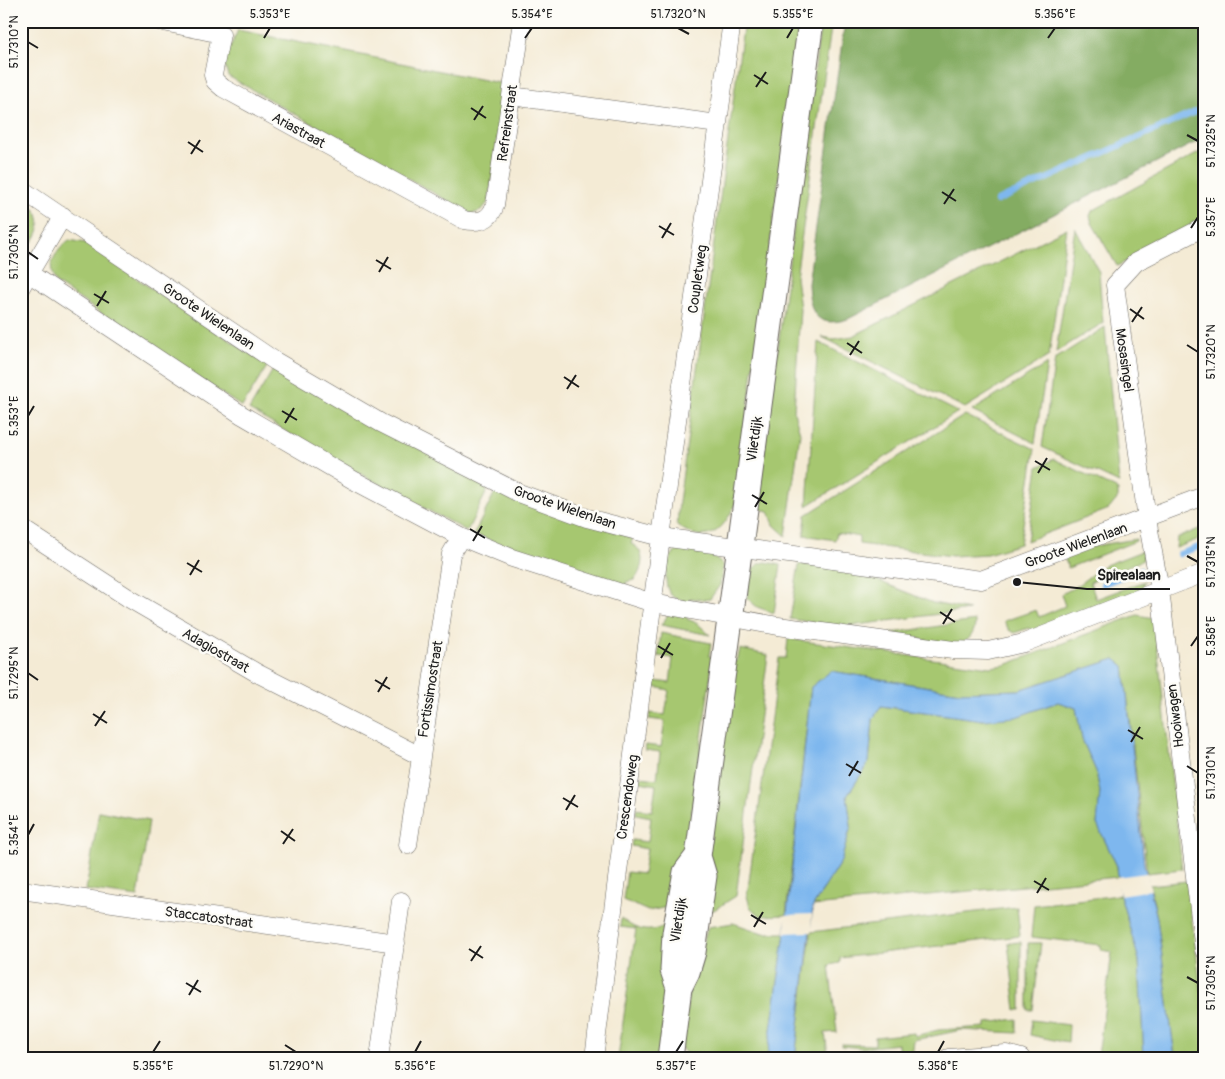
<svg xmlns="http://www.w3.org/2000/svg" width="1225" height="1079" viewBox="0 0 1225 1079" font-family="Pangolin,sans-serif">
	<rect width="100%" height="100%" fill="#fdfcf7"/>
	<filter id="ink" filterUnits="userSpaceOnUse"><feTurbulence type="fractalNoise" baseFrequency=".02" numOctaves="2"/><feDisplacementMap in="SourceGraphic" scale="10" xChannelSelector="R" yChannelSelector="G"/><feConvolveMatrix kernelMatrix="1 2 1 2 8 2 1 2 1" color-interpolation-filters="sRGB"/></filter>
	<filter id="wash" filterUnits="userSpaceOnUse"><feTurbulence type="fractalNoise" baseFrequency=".0096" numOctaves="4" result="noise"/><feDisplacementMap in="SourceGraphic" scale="20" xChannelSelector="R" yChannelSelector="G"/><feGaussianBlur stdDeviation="1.12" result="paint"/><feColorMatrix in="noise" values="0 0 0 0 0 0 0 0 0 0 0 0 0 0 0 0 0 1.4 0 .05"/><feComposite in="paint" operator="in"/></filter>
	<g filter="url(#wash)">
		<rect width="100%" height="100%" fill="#f4ebd5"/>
		<path fill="#a6c770" stroke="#617246" d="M744,21H800L735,504C723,532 706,547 677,525L679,502Z
			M821,21H832L796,277L800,309L794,412L800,433L786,536L774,525L769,511L759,509L757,506Z
			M238,30L504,84L489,201L481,211L471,214L228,76L224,62Z
			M1204,150V221L1117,266L1092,223L1090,216L1092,211Z
			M21,199C27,203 34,207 37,213C45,226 34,245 21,250Z
			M1067,228L1049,356L965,408L822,337L834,339L853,336Z
			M1075,228L1099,272L1103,323L1056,352Z
			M69,240L86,243L175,305L268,365L242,407L57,284C45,267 54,253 69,240Z
			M1105,327L1119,483L1042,447L1055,359Z
			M818,342L958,412L807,506Z
			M1047,364L1035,443L972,411Z
			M274,368L489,487L467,531L331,458L249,410Z
			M965,415L1035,449L1020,544L988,554L952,556L859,544V537L837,533L835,540L804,535L806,515Z
			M1054,459L1118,490V498L1109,509L1027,541L1038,467Z
			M496,490L633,538L631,544C647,550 643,570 634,580L626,582V587L535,560L474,534Z
			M1204,527V537L1176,548L1177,538Z
			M1136,539V541L1068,568L1064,557L1088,547Z
			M687,547L696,548V553L710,554L723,565L720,585L710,599L703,600L690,598L689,602C683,601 676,600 671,595C663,586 665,563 673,554C677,550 682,549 687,547Z
			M1142,551L1143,560L1090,582L1096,599L1145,581L1139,591L1032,633L1029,628L1014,633L1009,630L1004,621L1036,610L1039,617L1065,606L1061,594L1074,588L1103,566Z
			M766,562L781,565L774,613L757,607L747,598C748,583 747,565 766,562Z
			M799,564L854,571L933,603L969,610L843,627L790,619Z
			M674,613L687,616V619L697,623L710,635L661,625L668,615Z
			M1137,615L1154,618L1182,869L1147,873L1124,666L1115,659L1019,690L960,692L831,671L811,687L786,915L760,916L750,907L747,896L779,658H786L788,639L990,667L1005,665Z
			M975,621C976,631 969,643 958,644C945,646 905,635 891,633Z
			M661,633L711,643L709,656L713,658L687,846L673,906L648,911L623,900L627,872L643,874L647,849L631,846L632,840L648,842L651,817L636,814V809L652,811L656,785L640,782L641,777L657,779L660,752L645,750L646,745L661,747L665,721L649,719L650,713L665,715L669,690L654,687L655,681L670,683L673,658L658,656Z
			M740,649L768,655L736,896L714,910H706L708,857L734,661H737Z
			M1058,702L1076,708L1082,739L1096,771L1100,792L1097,824L1117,866L1118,877L813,906L841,861L851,826L847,796L869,762L873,719L881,706L983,720L1016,717Z
			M99,811L149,821L138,897L86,890Z
			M1187,881L1204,1013V1058H1175L1157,918L1150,885Z
			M1120,895L1139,960L1144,1058L1098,1056L1112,952L1101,950V945L1031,937L1034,905Z
			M1017,907L1020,936L840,958V963L829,965L837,1032L825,1033L828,1055H819L818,1058H795L811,932Z
			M621,918C634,930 649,934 664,926L668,987L658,1058H618L636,929L620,927Z
			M733,923L763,933H785L767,1058H690L681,1048L690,982L708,927Z
			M1021,942V1010H1016L1008,943Z
			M1028,943H1041L1033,1010H1028Z
			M1017,1019V1033L961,1030L914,1040L912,1057L899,1058L898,1044L863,1048L841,1046V1044L875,1045V1037L914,1033L915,1036L938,1030L986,1027V1023Z
			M1032,1020L1069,1025L1068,1043L1030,1035Z"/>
		<path fill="#84ac62" stroke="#50643f" d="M845,21H1204V138L848,319C815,329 810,312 808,284Z"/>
		<path fill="#7eb7ee" stroke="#4d6a85" d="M1115,659L1124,666L1144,864L1157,918L1175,1058H1144L1139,960L1120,895L1117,866L1097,824L1100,792L1096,771L1082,739L1076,708L1058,702L1016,717L983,720L881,706L873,719L869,762L847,796L851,826L841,861L813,906L795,1058H767L785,933L811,687L831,671L960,692L1019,690Z"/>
		<path fill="#f4ebd5" d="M1147,873L1151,890L1120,895L1116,877Z
			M812,914L811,932L785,933L786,915Z"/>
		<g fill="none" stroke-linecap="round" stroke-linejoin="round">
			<path stroke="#7eb7ee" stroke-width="6" d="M997,201L1204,108
				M1179,554L1204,545
				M1103,584L1140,570"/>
		</g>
	</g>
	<g filter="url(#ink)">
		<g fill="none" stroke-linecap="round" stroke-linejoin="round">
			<g stroke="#68645d" stroke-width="19">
				<path id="street" d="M159,21L221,34L213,75L215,81L223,88L464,220C479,223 490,221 495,205L522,21
					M511,96L718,124
					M21,189L275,361L381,423L519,493L587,518L661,537L981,580L1204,496
					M1204,227L1136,262L1115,285L1147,519L1160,590L1204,950
					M21,268L242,415L355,481L461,537L512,558L653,603L778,626L953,650L988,651L1024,643L1204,573
					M21,287L63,216
					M21,528L130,599L257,673L420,756
					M408,845L451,554L461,537
					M21,890L396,943
					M379,1058L401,901
					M594,1058L661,537L732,21
					M948,1058L1006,1054L1021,1058"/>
			</g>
			<g stroke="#68645d" stroke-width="27">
				<path id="secondary" d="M679,988L673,970L675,933L686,872L698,856
					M670,1058L679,988L687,972L693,952L704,876L698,856L811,21"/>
			</g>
			<use href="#street" stroke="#fff" stroke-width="18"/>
			<use href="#secondary" stroke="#fff" stroke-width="25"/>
		</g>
	</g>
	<path fill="none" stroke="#1c1c1c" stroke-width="2" d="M678,28L689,34M264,38L270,28M525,38L532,28M787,38L793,28M1048,38L1055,28M28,42L38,48M754,75L768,84M756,87L766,72M471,108L486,118M474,120L483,106M1187,135L1198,141M188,142L203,152M191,154L200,140M942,192L956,201M944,204L954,189M659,226L674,235M1191,228L1198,217M662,238L671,223M28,252L38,259M376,260L391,269M379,272L388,257M94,294L109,303M97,306L106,291M1130,309L1144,319M1132,322L1142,307M847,343L862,353M1187,345L1198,352M850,355L859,341M564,377L579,387M567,389L576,375M282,411L297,420M28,416L34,406M285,423L294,408M1035,461L1050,470M1038,473L1047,458M752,495L767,504M755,507L764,492M470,529L485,538M473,541L482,526M1187,556L1198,562M187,563L202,572M190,575L199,560M940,612L955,622M943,624L952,609M658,646L673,655M1191,646L1198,636M661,658L670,643M28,673L38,680M375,680L390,689M378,692L387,677M93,714L107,723M95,726L105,711M1128,730L1143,739M1131,742L1140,727M846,764L861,773M1187,766L1198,773M849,776L858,761M563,798L578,807M566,810L575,795M281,831L295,841M28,835L34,824M283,844L293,829M1034,881L1049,890M1037,893L1046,878M751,915L766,924M754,927L763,912M469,949L483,958M471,961L481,946M1187,977L1198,983M186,983L201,992M189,995L198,980M285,1045L296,1052M153,1052L160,1041M415,1052L421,1041M676,1052L683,1041M938,1052L944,1041"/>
	<g text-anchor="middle" stroke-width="5" stroke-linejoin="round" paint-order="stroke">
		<g font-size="14" fill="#1c1c1c" stroke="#fdfcf7">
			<text transform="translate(507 123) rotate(-82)" y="5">Refreinstraat</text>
			<text transform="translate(299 130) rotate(29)" y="5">Ariastraat</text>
			<text transform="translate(697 279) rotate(-82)" y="5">Coupletweg</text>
			<text transform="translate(209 316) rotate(34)" y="5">Groote Wielenlaan</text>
			<text transform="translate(1125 360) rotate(82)" y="5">Mosasingel</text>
			<text transform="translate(754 439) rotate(-82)" y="5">Vlietdijk</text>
			<text transform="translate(565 507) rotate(19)" y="5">Groote Wielenlaan</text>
			<text transform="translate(1076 545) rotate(-20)" y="5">Groote Wielenlaan</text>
			<text transform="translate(216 650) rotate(30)" y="5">Adagiostraat</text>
			<text transform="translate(430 689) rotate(-81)" y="5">Fortissimostraat</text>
			<text transform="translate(1175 716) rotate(-97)" y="5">Hooiwagen</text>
			<text transform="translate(627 797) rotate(-82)" y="5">Crescendoweg</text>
			<text transform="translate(209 917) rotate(8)" y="5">Staccatostraat</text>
			<text transform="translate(678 920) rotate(-81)" y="5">Vlietdijk</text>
		</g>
	</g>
	<path fill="none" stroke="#1c1c1c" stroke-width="2" d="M1017 582L1087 589H1170"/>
	<circle fill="#1c1c1c" stroke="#fdfcf7" stroke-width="2" cx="1017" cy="582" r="5"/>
	<g font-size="15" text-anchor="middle" font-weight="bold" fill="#1c1c1c" stroke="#fdfcf7" stroke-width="5" stroke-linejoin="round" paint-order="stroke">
		<text x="1129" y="580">Spirealaan</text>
	</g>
	<rect width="1225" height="1079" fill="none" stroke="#fdfcf7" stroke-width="55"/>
	<rect x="28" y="28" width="1170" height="1024" fill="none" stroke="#1c1c1c" stroke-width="2"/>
	<g font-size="12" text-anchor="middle" fill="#1c1c1c">
		<text x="270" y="18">5.353°E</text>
		<text x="532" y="18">5.354°E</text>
		<text x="678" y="18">51.7320°N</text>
		<text x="793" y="18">5.355°E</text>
		<text x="1055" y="18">5.356°E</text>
		<text transform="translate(14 42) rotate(-90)" y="4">51.7310°N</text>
		<text transform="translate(1211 141) rotate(-90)" y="4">51.7325°N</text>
		<text transform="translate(1211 217) rotate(-90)" y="4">5.357°E</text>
		<text transform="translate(14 252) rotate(-90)" y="4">51.7305°N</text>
		<text transform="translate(1211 352) rotate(-90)" y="4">51.7320°N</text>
		<text transform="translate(14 416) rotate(-90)" y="4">5.353°E</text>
		<text transform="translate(1211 562) rotate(-90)" y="4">51.7315°N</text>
		<text transform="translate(1211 636) rotate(-90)" y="4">5.358°E</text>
		<text transform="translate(14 673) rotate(-90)" y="4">51.7295°N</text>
		<text transform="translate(1211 773) rotate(-90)" y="4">51.7310°N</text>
		<text transform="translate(14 835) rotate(-90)" y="4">5.354°E</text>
		<text transform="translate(1211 983) rotate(-90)" y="4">51.7305°N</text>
		<text x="153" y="1070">5.355°E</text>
		<text x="296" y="1070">51.7290°N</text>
		<text x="415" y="1070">5.356°E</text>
		<text x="676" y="1070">5.357°E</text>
		<text x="938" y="1070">5.358°E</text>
	</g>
</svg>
